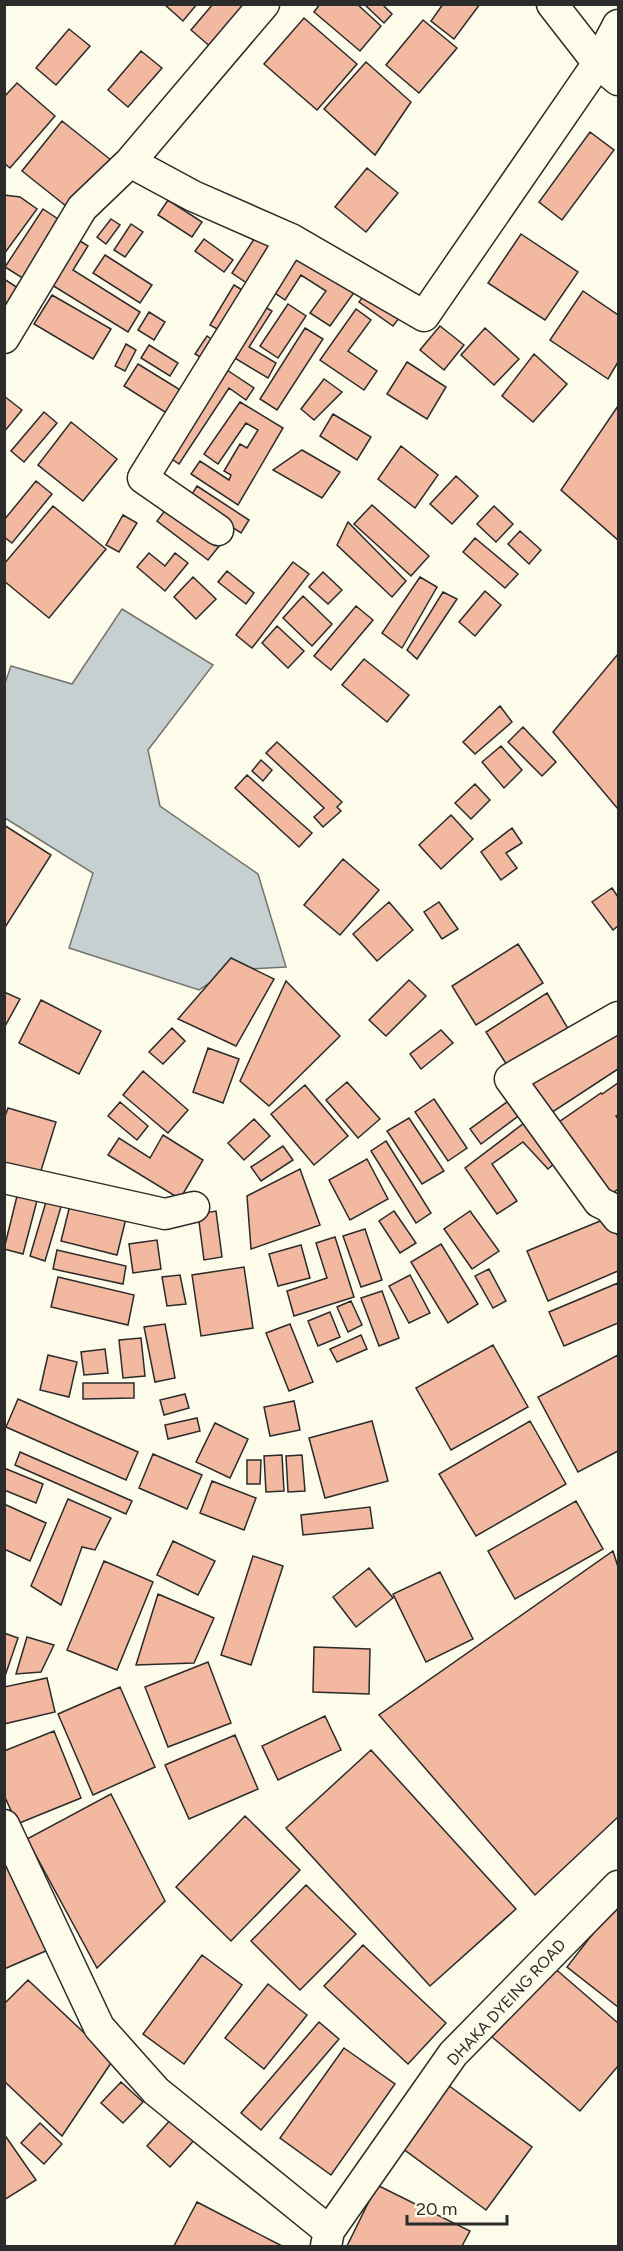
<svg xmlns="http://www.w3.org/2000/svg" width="623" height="2251" viewBox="0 0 623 2251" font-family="Figtree,sans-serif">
	<rect width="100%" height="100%" fill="#fdfbea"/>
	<path fill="#c7d0d0" stroke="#74746e" stroke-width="1.5" d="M122,609L213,665L148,750L160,806L258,874L286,967L230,970L199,990L69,948L93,873L5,818L4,686L11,666L72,684Z"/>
	<path fill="#f2b8a0" stroke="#2b2b2b" stroke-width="1.5" d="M164,4H197L183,21Z
		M213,4H240L245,9L212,48L191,30Z
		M320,4H357L381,26L360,51L314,12Z
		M364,4H382L392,14L384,23Z
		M443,4H480L454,39L431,21Z
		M304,18L357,64L317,110L264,64Z
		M423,20L457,48L419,93L386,65Z
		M69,29L90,46L56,85L36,68Z
		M141,51L162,68L128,107L108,90Z
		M366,62L411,102L375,155L324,109Z
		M17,83L55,116L10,168L4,163V97Z
		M62,121L111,160L71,210L22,171Z
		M590,132L614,150L562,220L539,202Z
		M367,168L398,193L366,232L335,207Z
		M4,195L20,197L37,209L4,254Z
		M168,200L202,222L192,237L158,215Z
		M43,209L61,221L24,279L5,267Z
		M111,219L120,225L106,244L97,237Z
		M131,224L143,232L125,257L114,250Z
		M260,230L282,245L254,288L232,273Z
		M521,234L578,272L545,320L488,283Z
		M74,237L88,246L73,270L140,312L128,332L47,282Z
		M204,239L233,260L224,272L195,251Z
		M296,245L358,287L330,326L310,313L326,291L301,275L285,300L269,289Z
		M105,255L152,285L140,303L93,273Z
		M4,279L18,288L4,307Z
		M234,285L249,294L226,334L210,325Z
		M369,288L403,313L393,326L359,302Z
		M583,291L618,315V362L608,379L550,340Z
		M52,295L111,329L93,359L34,324Z
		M260,304L272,311L249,347L276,363L268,378L228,354Z
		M288,304L306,316L278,358L260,346Z
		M356,309L371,320L348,351L377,371L364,390L320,360Z
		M149,312L165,322L154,340L138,330Z
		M440,326L464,345L444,370L420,350Z
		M305,328L323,339L277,410L260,399Z
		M485,328L519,359L494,385L461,355Z
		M207,336L219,344L209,362L195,354Z
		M126,344L136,350L125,371L115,366Z
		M149,345L178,363L170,376L141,358Z
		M534,354L567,384L533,422L502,396Z
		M407,362L446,387L427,419L387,394Z
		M138,364L182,391L168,414L124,386Z
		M224,368L254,388L246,400L229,388L179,464L166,455Z
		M324,379L342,392L314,420L301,409Z
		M4,396L22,410L4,432Z
		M240,402L283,428L238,505L191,474L200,461L229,480L231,475L224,471L240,444L247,448L258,430L246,423L218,464L204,454Z
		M618,406V540L561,490Z
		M44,412L57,423L24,462L11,451Z
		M333,414L371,437L357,460L320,436Z
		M71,422L117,459L83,501L38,465Z
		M401,446L438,475L415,508L378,479Z
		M302,450L340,472L322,498L273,470Z
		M456,476L478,496L452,524L430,504Z
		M36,481L52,494L12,543L4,537V520Z
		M197,486L249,520L241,533L189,499Z
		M173,500L224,540L208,560L157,521Z
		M372,505L429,556L411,576L354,524Z
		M53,506L106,549L49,618L4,581V564Z
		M494,506L513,524L496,542L477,524Z
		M123,515L137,523L119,552L106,545Z
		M348,522L406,581L392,597L337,545Z
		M520,531L541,550L529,564L508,544Z
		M475,538L518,574L505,588L463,552Z
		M149,553L165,566L175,553L188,563L165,591L137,567Z
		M293,562L309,574L252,648L236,635Z
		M227,571L254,593L246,604L218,582Z
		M323,572L342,590L328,604L309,587Z
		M193,577L216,599L196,619L174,597Z
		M420,577L437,587L402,648L382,633Z
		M485,591L501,605L475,636L459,622Z
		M443,592L457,599L417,659L407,650Z
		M303,596L332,624L312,646L283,618Z
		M356,606L373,620L331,670L314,656Z
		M277,626L304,651L288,668L262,643Z
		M618,654V809L553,732Z
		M364,659L409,695L387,722L342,685Z
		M500,706L512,722L475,754L463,742Z
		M523,727L556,762L542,776L508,742Z
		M277,742L342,802L337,807L341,811L323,827L314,817L324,808L266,753Z
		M501,746L522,770L504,788L482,762Z
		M261,760L272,770L263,781L252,771Z
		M247,775L312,833L299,847L235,788Z
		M475,784L490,800L471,819L455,803Z
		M451,815L473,839L441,869L419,845Z
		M4,825L51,855L4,929Z
		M512,828L522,843L506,853L517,868L501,880L481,852Z
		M343,859L379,890L340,935L304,905Z
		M612,888L618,897V926L613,930L592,902Z
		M389,902L413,930L377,961L353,934Z
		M439,902L458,929L442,939L424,912Z
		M518,944L543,983L476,1025L452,986Z
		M231,958L274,979L236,1046L178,1019Z
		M409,980L426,996L386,1036L369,1020Z
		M286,981L340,1036L269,1106L240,1081Z
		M4,992L20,999L4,1028Z
		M547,993L570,1032L510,1070L486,1032Z
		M41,1000L101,1031L79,1074L19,1043Z
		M172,1028L185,1041L163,1064L149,1052Z
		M441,1030L453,1043L421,1069L410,1054Z
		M618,1031V1069L548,1115L528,1085Z
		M208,1048L239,1059L223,1103L193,1092Z
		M143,1071L188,1110L168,1133L123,1095Z
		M347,1082L380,1119L358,1138L326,1100Z
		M618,1083V1115L616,1116L618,1119V1189L606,1198L556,1124L601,1093L602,1094Z
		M305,1085L348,1136L314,1165L271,1114Z
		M434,1099L467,1148L448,1161L415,1112Z
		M511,1099L521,1114L481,1144L470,1129Z
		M120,1102L148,1126L137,1140L108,1116Z
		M8,1108L56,1122L39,1177L4,1167V1119Z
		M409,1118L444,1171L422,1184L387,1131Z
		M254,1119L270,1136L244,1160L228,1143Z
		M528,1120L562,1157L548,1169L523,1142L492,1164L517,1201L497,1214L465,1168Z
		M163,1135L203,1160L180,1199L108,1155L119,1138L150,1158Z
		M386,1141L431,1213L416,1223L371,1151Z
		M283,1146L293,1160L261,1181L251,1167Z
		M367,1159L388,1199L350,1220L329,1180Z
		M300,1169L320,1225L251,1249L247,1196Z
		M19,1188L39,1193L23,1254L4,1249Z
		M48,1195L63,1200L45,1261L30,1256Z
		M72,1197L128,1210L117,1255L61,1241Z
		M216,1211L222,1257L204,1260L198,1214Z
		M394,1211L416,1243L400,1253L379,1221Z
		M470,1211L499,1251L472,1269L444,1229Z
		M610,1217L618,1237V1271L548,1301L527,1251Z
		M365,1229L382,1280L361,1287L343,1236Z
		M335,1237L354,1297L294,1316L287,1291L327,1278L316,1243Z
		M157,1240L161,1269L133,1273L129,1244Z
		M441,1244L478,1304L448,1323L411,1262Z
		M301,1245L310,1278L278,1286L269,1254Z
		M57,1250L126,1266L123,1284L53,1269Z
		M244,1267L253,1328L201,1336L192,1275Z
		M489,1269L506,1301L493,1308L475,1276Z
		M180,1275L186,1304L167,1306L162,1277Z
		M410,1275L430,1313L409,1323L389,1286Z
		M58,1277L134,1295L128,1325L51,1307Z
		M618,1283V1323L564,1346L549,1312Z
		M382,1291L399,1338L379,1346L361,1298Z
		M351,1301L362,1325L348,1332L337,1307Z
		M330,1312L340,1337L318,1346L308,1321Z
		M165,1324L175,1378L155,1382L144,1327Z
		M290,1324L313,1382L289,1391L266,1333Z
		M361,1335L367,1349L337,1362L330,1349Z
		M141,1338L145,1376L123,1378L119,1340Z
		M493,1345L528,1407L451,1450L416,1388Z
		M105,1349L108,1373L84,1375L81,1352Z
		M48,1355L77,1362L69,1397L40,1390Z
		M618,1355V1451L578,1472L538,1397Z
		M83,1383H134V1398L83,1399Z
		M185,1394L189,1408L164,1415L160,1400Z
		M18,1399L138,1452L126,1480L6,1427Z
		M294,1401L300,1430L270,1436L264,1407Z
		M197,1418L200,1431L168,1439L165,1425Z
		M372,1421L388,1481L325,1498L309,1438Z
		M530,1421L566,1484L476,1536L439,1474Z
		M215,1423L248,1439L230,1478L196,1462Z
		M20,1452L132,1501L126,1514L15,1465Z
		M153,1454L202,1475L187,1509L139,1488Z
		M282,1455L284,1491L266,1492L264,1456Z
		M302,1455L305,1491L288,1492L286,1456Z
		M247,1460H261L260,1484H247Z
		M4,1468L43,1484L36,1503L4,1490Z
		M212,1481L256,1498L244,1530L200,1513Z
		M68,1499L111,1518L95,1550L82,1547L61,1605L31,1586Z
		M576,1501L603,1549L515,1599L488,1551Z
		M4,1504L46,1523L30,1561L4,1549Z
		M370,1507L373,1528L303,1535L301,1515Z
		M173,1541L215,1561L198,1595L157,1575Z
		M613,1551L618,1567V1817L535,1895L379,1715Z
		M253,1556L283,1566L251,1665L221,1655Z
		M104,1561L153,1582L117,1670L67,1650Z
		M369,1568L393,1598L356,1627L333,1597Z
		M440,1572L473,1639L426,1662L393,1594Z
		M158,1594L214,1618L194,1663L136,1665Z
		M4,1633L18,1638L4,1679Z
		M27,1637L54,1645L41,1672L16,1674Z
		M314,1647L370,1649L369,1694L313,1692Z
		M208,1662L231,1723L168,1747L145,1687Z
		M47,1678L55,1712L4,1724V1687Z
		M120,1687L155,1767L93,1795L58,1714Z
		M325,1716L341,1750L278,1780L262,1746Z
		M54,1731L81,1798L17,1824L4,1795V1751Z
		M235,1735L258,1789L189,1819L165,1765Z
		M371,1750L516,1909L430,1986L286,1828Z
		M111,1794L165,1901L97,1968L27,1839Z
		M245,1816L300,1870L231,1941L176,1887Z
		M9,1864L48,1950L4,1969V1866Z
		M306,1885L356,1934L300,1990L251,1941Z
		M615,1905L618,1907V2007L567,1967Z
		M363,1945L446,2023L408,2064L324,1986Z
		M202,1955L242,1985L184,2064L143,2034Z
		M552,1966L618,2023V2066L580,2111L492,2037Z
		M28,1980L113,2060L62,2136L4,2081V2004Z
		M268,1984L307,2015L264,2069L225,2038Z
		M319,2022L339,2039L261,2130L241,2113Z
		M344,2048L395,2084L331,2175L280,2138Z
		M121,2082L143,2102L123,2123L101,2103Z
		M448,2085L532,2147L486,2210L402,2148Z
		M173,2117L196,2138L170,2167L147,2146Z
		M40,2123L62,2144L44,2164L21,2143Z
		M4,2134L36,2180L4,2200Z
		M377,2185L470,2231L462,2246H347Z
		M197,2202L282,2246H174Z"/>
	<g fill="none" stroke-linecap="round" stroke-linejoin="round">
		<g stroke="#2b2b2b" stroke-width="33">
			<path id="minor" d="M552,4L598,63L618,80
				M130,162L193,196L291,239L424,316L598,63L618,25
				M4,338L82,208L130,162L264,4
				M218,530L143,478L291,239
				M618,1017L510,1079L599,1202L609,1207L618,1218
				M4,1178L165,1214L194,1207
				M4,1825L99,2027L156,2091L329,2231
				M326,2246L329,2231L453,2054L618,1886"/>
		</g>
		<use href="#minor" stroke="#fdfbea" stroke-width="30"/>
	</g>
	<g text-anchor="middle" stroke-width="4.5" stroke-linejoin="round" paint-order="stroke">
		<g font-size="16" fill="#2b2b2b" stroke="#fdfbea">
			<text transform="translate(506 2002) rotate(-47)" y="6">DHAKA DYEING ROAD</text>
		</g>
	</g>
	<rect width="623" height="2251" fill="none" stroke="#2b2b2b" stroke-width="12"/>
	<path d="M407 2215v9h100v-9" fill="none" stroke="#2b2b2b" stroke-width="3"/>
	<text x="416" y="2215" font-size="18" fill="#2b2b2b" stroke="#fdfbea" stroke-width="4.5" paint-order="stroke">20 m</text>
</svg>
